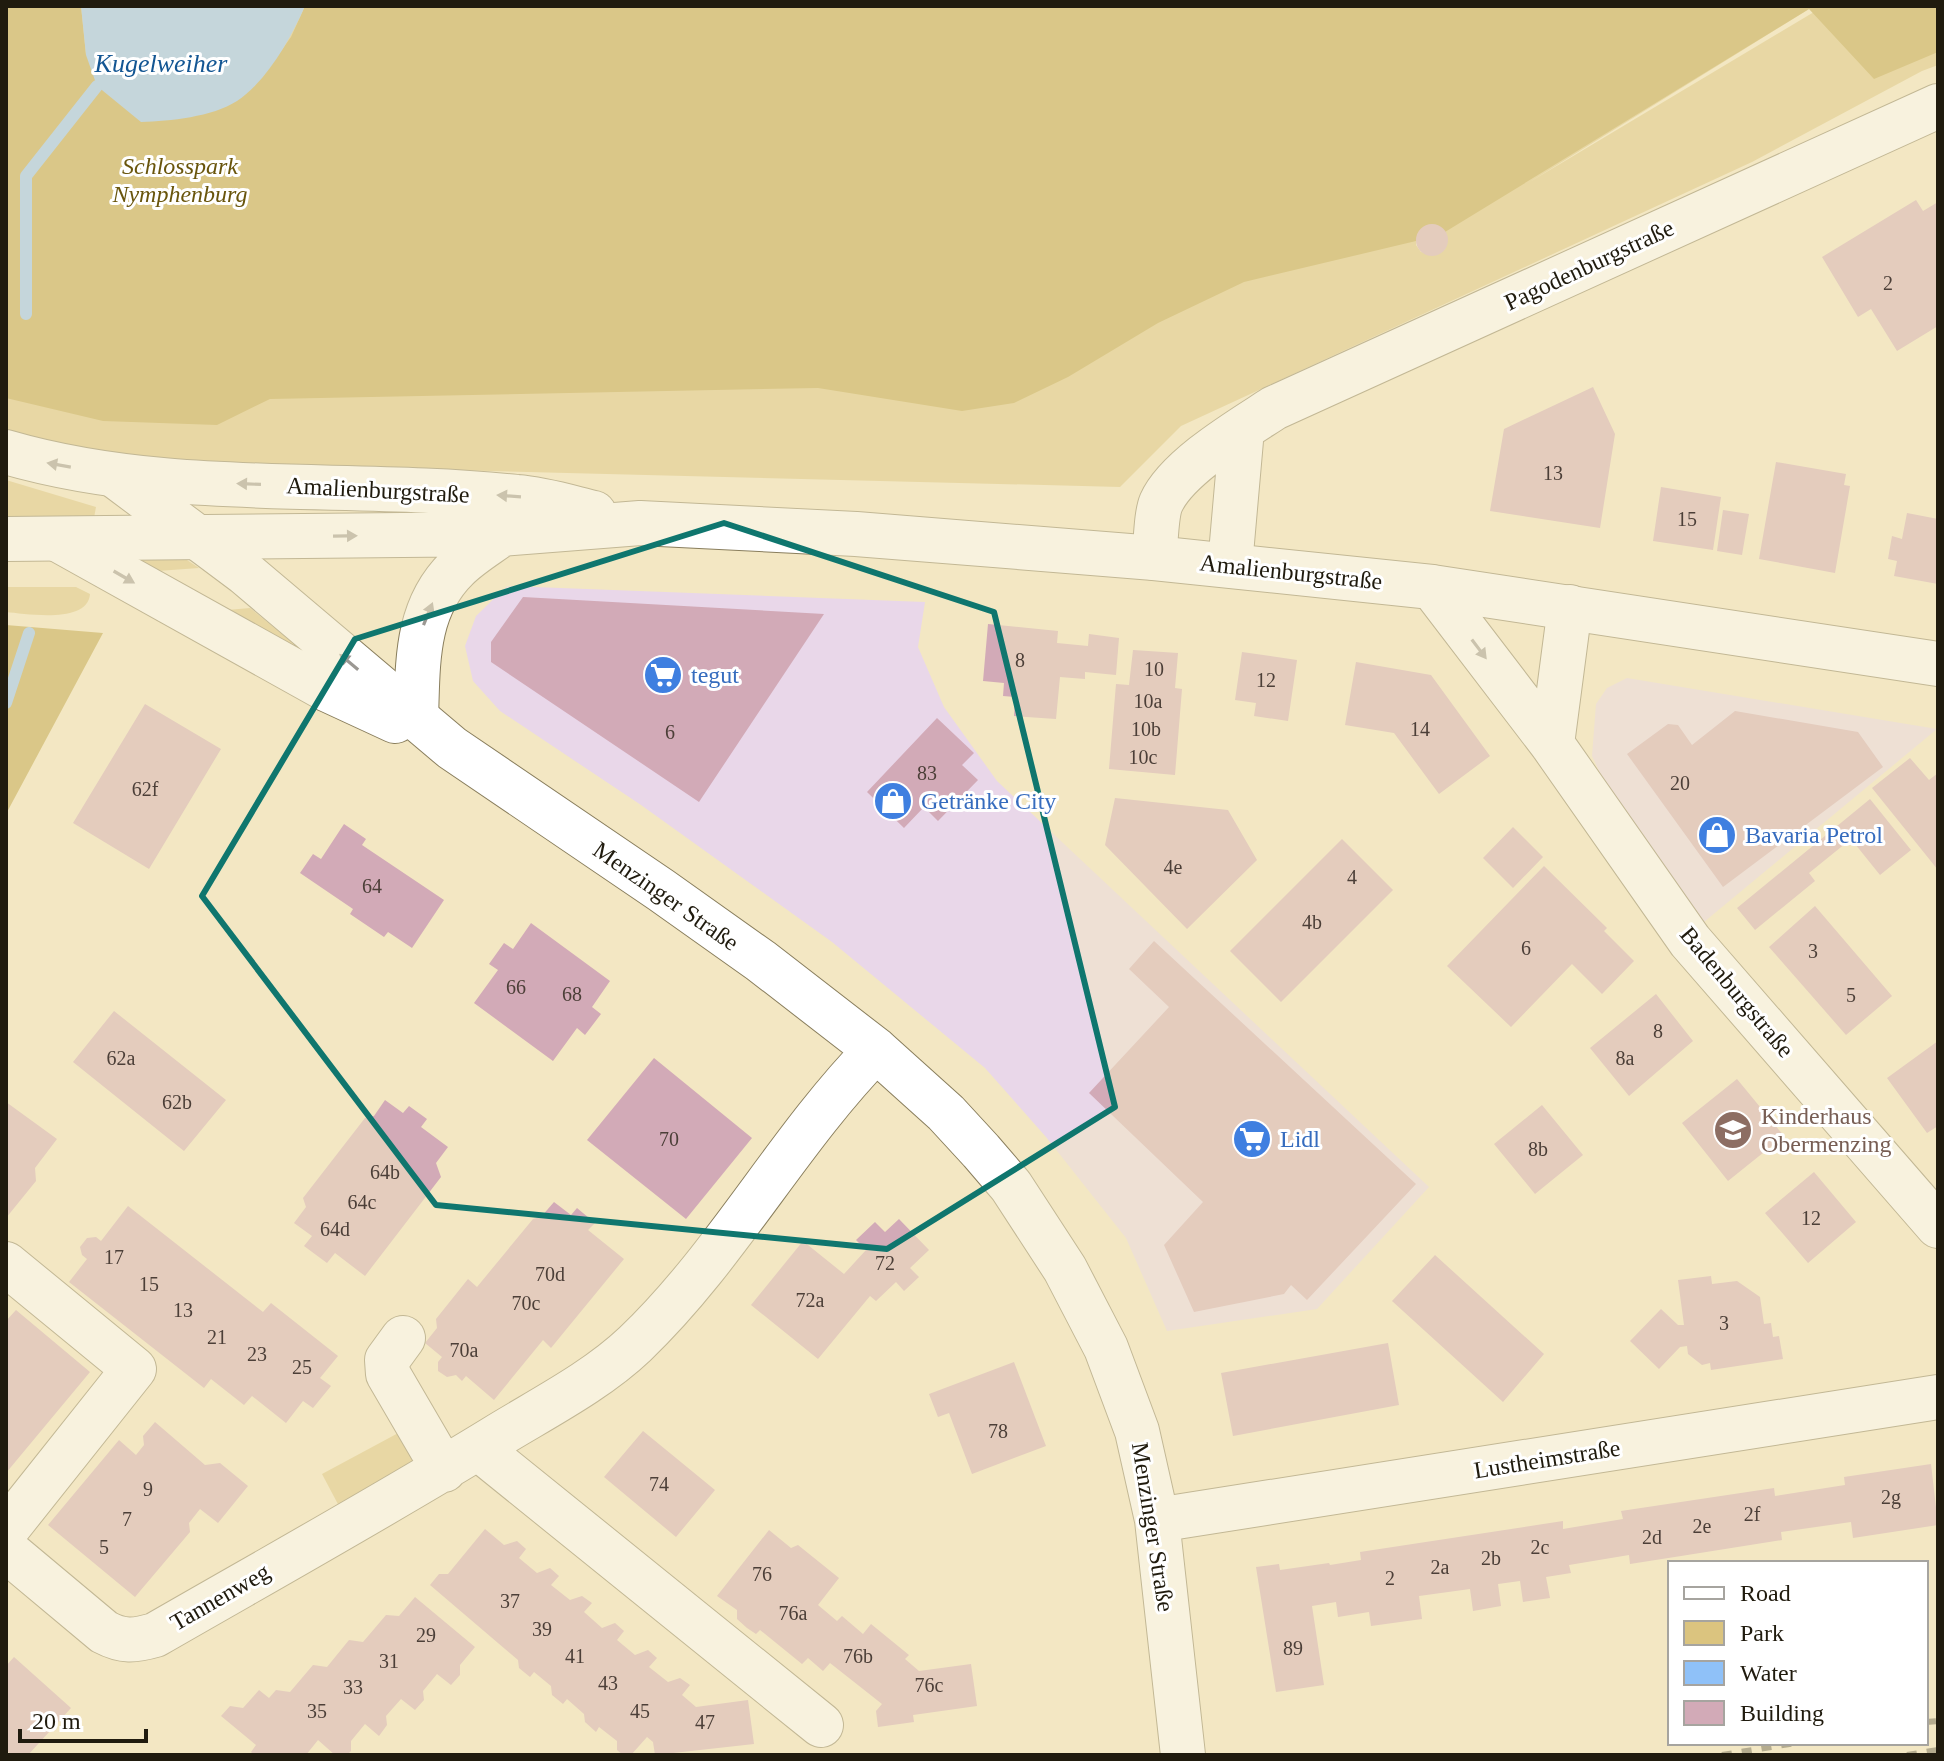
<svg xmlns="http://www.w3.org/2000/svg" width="1944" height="1761" viewBox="0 0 1944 1761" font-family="Georgia,serif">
	<rect width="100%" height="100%" fill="#f3e7c3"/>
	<path fill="#e9d7e9" d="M507,586L925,602L918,647L944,707L997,781L1429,1187L1317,1309L1167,1331L1126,1238L1046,1137L985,1068L832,942L641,805L500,711L473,681L465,646L476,616Z
		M1627,678L1937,729L1704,922L1606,786L1592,756L1596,704L1607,688Z"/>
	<path fill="#dbc47f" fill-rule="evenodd" d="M6,6H1814L1528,183L1824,6H1938V65L1922,71L1752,162L1181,426L1120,487L172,463L71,451L6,432ZM1428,225H1436L1446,234L1445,249L1436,255L1421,252L1416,245L1418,232Z
		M6,480L96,507L94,518L6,519Z
		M134,558H184L199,568L144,572Z
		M6,587H76L90,594C88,624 27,614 6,612Z
		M250,608L308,655L216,611Z
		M402,1431L425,1461L340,1508L322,1474Z"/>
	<path fill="#bda041" d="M6,6H81L86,55L263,76L291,37L305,6H1938V52L1874,79L1809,9L1445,232C1434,220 1419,224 1416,241L1244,282L1158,323L1068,377L1014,403L962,411L818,388L270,399L217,425L103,421L6,398Z
		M6,625L103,633L6,814Z"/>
	<path fill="#8fc1f8" d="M81,6H305C291,38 267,81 237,101C212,117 170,121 141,122L97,86L86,55Z"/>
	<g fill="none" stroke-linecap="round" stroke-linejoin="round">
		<path stroke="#8fc1f8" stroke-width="12" d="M26,314V176L97,86
			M6,703L29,633"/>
	</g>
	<path fill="#d2aab7" d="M1916,200L1923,211L1938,202V326L1897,351L1871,309L1858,317L1822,257Z
		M1416 240a16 16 0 1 1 32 0a16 16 0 1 1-32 0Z
		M1593,387L1615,434L1600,528L1490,511L1504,429Z
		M1776,462L1846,474L1844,485L1850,486L1835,573L1759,559Z
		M1661,487L1721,497L1713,550L1653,541Z
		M1723,510L1749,514L1742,555L1717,551Z
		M1907,513L1938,519V584L1894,576L1897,561L1888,559L1892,536L1902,539Z
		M523,597L824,614L699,802L491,662V642Z
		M988,624L1058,631L1057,643L1088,646L1089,634L1119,638L1116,675L1085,672V679L1060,677L1056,719L1014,716L1015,697L1003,696L1004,683L983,681Z
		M1133,650L1178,653L1175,688L1182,689L1175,775L1109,769L1116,684L1129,685Z
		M1242,652L1297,660L1288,721L1254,716L1256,703L1235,700Z
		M1356,662L1431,675L1490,756L1439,794L1394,733L1345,725Z
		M145,704L221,749L149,869L73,823Z
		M1735,711L1858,732L1883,767L1723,887L1627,754L1668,724L1678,725L1692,745Z
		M937,718L974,753L962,765L978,780L938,821L924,807L904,828L867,792Z
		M1910,758L1929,780L1938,773V870L1872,788Z
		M1115,798L1228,810L1257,860L1187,929L1105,845Z
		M1870,799L1911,850L1880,875L1851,839L1809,873L1815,881L1755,930L1737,908Z
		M344,824L366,839L362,845L444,900L412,948L388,932L384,937L350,914L353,909L300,873L313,854L321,859Z
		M1513,827L1543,857L1513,888L1483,858Z
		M1342,839L1393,890L1281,1002L1230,951Z
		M1544,866L1607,928L1604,931L1634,961L1602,994L1572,964L1511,1027L1447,966Z
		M1815,906L1892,996L1846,1035L1769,947Z
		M531,923L610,981L592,1007L601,1014L585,1035L577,1028L553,1061L474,1003L498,970L489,964L504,943L513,949Z
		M1154,941L1416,1184L1307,1300L1291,1285L1284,1294L1194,1312L1164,1245L1203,1202L1089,1093L1169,1007L1129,969Z
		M1656,994L1693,1041L1629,1096L1590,1048Z
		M114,1011L226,1100L184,1151L73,1062Z
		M1938,1041V1126L1927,1133L1887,1078Z
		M654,1058L752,1138L686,1219L587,1140Z
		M1737,1079L1784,1136L1728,1181L1682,1123Z
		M385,1100L403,1113L409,1106L427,1119L421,1127L448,1147L436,1163L441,1177L365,1276L335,1253L327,1263L304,1246L312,1236L294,1223L306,1207L303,1198L365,1118L374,1116Z
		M6,1102L57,1139L35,1168L36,1181L6,1218Z
		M1542,1105L1583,1155L1535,1194L1494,1144Z
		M1814,1172L1856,1222L1808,1263L1765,1213Z
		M554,1202L571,1215L577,1208L595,1223L588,1230L624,1259L551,1348L543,1340L494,1400L466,1376L462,1381L456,1375L447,1377L438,1371V1362L442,1357L425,1343L437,1328L436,1319L468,1279L477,1287L533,1219L541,1217Z
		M128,1206L263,1312L271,1303L338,1356L320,1378L331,1386L313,1408L303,1401L286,1423L252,1396L244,1405L211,1379L204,1388L69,1282L87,1259L82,1255L80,1247L87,1238L96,1237L101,1241Z
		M899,1219L929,1250L910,1268L919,1277L904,1291L896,1282L876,1301L870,1296L818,1359L751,1305L803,1241L844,1274L866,1250L856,1240L875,1222L885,1232Z
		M1435,1255L1544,1354L1503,1402L1392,1301Z
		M1711,1276L1712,1284L1737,1281L1760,1297L1764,1324L1771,1323L1773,1337L1779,1336L1783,1359L1711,1370L1710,1363L1702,1365L1688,1354L1687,1346L1680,1347L1659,1369L1630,1341L1661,1309L1678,1325H1684L1678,1280Z
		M16,1310L90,1372L6,1473V1321Z
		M1388,1343L1399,1405L1233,1436L1221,1373Z
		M1014,1362L1046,1446L972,1474L949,1413L938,1417L929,1394Z
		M155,1422L205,1465L220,1463L248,1486L218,1523L200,1509L189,1523L190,1532L135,1597L48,1525L119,1440L136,1455L144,1445L143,1436Z
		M643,1431L715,1490L676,1537L604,1477Z
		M1931,1464L1938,1525L1853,1538L1851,1522L1781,1532L1782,1540L1681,1556L1630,1564L1629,1555L1569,1565L1571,1573L1546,1577L1550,1598L1523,1602L1520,1581L1498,1584L1501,1606L1473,1611L1470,1589L1419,1596L1422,1619L1371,1626L1369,1612L1338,1617L1336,1602L1312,1606L1324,1685L1276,1692L1256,1567L1279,1564L1280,1570L1329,1563L1330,1565L1361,1560L1360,1552L1563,1521V1529L1623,1519L1621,1511L1774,1488L1775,1496L1845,1485L1844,1477Z
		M485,1529L504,1545L517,1541L526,1549L519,1558L537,1573L550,1568L559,1576L551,1585L570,1600L582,1596L592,1603L584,1612L602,1628L615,1623L624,1631L617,1640L635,1655L648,1650L657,1658L649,1667L668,1682L680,1678L690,1685L682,1695L696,1707L748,1700L754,1744L655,1755L653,1742L647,1737L631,1755H623L617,1750V1741L599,1727L596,1732L585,1722L584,1714L567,1699L563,1704L552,1695L551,1686L534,1672L530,1677L519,1668L518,1660L430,1585L439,1574H448Z
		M769,1530L791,1548L798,1545L839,1578L818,1605L837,1621L842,1616L863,1634L871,1624L909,1655L905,1659L919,1671L971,1664L977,1706L913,1715L914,1722L878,1727L876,1711L882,1704L830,1663L823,1671L808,1658L802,1664L760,1630L756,1634L747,1628L737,1619V1610L717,1596Z
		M415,1597L475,1647L460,1665V1675L451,1685L437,1674L423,1691L424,1700L415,1710L401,1699L386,1716L387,1725L379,1736L365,1724L351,1741V1751L347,1755H335L318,1740L306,1755H254L251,1752L256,1745L221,1716L230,1706L243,1708L259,1690L269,1698L276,1690L290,1692L313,1665L327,1667L349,1640L363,1642L386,1615L399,1616Z
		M14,1657L71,1708L28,1755H12L6,1750V1666Z"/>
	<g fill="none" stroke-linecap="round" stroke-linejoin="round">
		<g stroke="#897e5d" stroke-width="46">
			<path id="minor" d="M114,475L245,573L452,748L661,890L761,961L876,1050L946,1113L981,1151L1011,1186L1065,1269L1106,1348L1137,1431L1157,1520L1183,1755
				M57,539L328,690L395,721
				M1154,558C1156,543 1156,515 1161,503C1177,467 1242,429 1274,408L1938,106
				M1230,565L1242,429
				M1432,587L1552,744L1690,941L1938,1226
				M1552,744L1570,607
				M6,1264L134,1369L6,1530
				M403,1338L387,1360L388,1374L444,1470
				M478,1448L821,1725
				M1157,1520L1938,1397
				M6,1550L104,1632C123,1642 134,1641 155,1635C268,1570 383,1506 494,1438C541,1409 595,1382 635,1344C727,1256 787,1141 876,1050"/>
		</g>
		<g stroke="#897e5d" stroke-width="46">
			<path id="major" d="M6,452C171,500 348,479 517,497C543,499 569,507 594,513
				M6,539L502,534L640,523L856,534L1154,558L1432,587L1938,664
				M416,718C418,664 415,609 457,568C470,555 487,545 502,534"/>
		</g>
		<use href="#minor" stroke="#fff" stroke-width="44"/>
		<use href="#major" stroke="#fff" stroke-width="44"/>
		<path stroke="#6b644f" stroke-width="6" stroke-dasharray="10 10" stroke-linecap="butt" d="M1926,1722L1938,1721
			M1722,1755L1796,1743
			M1907,1755L1938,1750"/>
	</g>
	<defs><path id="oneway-solid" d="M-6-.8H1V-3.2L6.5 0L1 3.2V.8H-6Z" transform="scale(2)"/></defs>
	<g fill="#9b9893">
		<use href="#oneway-solid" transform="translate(59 465) rotate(-170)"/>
		<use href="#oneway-solid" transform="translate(249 484) rotate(-178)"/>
		<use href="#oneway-solid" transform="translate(509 496) rotate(-176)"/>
		<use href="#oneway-solid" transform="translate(345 536) rotate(-1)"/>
		<use href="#oneway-solid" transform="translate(124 577) rotate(30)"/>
		<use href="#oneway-solid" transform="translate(428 614) rotate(-68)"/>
		<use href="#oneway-solid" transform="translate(1479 649) rotate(53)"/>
		<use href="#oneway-solid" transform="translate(349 662) rotate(-140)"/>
	</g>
	<path d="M0 0H1944V1761H0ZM724,523L994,612L1115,1107L887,1249L436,1205L202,896L355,639Z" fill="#f3e7c3" fill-opacity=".55" fill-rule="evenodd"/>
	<path fill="none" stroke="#0f766e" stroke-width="6" stroke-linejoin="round" d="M724,523L994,612L1115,1107L887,1249L436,1205L202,896L355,639Z"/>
	<defs>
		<g id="supermarket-disc" transform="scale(2)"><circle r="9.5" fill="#3f7fe0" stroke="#fff"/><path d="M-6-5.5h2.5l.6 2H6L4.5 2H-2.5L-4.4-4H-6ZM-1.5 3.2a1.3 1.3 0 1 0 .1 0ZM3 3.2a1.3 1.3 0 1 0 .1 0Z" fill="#fff"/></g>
		<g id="shop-disc" transform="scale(2)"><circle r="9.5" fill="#3f7fe0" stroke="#fff"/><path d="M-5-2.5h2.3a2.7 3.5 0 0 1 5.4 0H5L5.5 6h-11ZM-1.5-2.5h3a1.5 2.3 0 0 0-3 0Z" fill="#fff"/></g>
		<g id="school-disc" transform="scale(2)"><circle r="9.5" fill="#8d6e63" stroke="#fff"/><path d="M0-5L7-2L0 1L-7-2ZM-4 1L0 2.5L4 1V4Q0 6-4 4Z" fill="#fff"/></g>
	</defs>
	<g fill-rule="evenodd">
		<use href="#supermarket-disc" x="663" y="675"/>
		<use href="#shop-disc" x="893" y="801"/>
		<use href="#shop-disc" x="1717" y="835"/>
		<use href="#school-disc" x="1733" y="1130"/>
		<use href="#supermarket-disc" x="1252" y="1139"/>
	</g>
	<g text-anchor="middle" stroke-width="6" stroke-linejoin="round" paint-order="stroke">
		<g font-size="20" fill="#4c3f38">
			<text x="1888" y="290">2</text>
			<text x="1553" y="480">13</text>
			<text x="1687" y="526">15</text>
			<text x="1020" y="667">8</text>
			<text x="1154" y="676">10</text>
			<text x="1266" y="687">12</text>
			<text x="1148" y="708">10a</text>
			<text x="1146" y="736">10b</text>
			<text x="1420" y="736">14</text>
			<text x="670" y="739">6</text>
			<text x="1143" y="764">10c</text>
			<text x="927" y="780">83</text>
			<text x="1680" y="790">20</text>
			<text x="145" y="796">62f</text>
			<text x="1173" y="874">4e</text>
			<text x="1352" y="884">4</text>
			<text x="372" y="893">64</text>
			<text x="1312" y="929">4b</text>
			<text x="1526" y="955">6</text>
			<text x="1813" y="958">3</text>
			<text x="516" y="994">66</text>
			<text x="572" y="1001">68</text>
			<text x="1851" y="1002">5</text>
			<text x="1658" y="1038">8</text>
			<text x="121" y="1065">62a</text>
			<text x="1625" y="1065">8a</text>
			<text x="177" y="1109">62b</text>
			<text x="669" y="1146">70</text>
			<text x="1538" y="1156">8b</text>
			<text x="385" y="1179">64b</text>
			<text x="362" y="1209">64c</text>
			<text x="1811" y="1225">12</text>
			<text x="335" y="1236">64d</text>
			<text x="114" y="1264">17</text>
			<text x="885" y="1270">72</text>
			<text x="550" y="1281">70d</text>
			<text x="149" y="1291">15</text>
			<text x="810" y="1307">72a</text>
			<text x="526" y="1310">70c</text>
			<text x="183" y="1317">13</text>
			<text x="1724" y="1330">3</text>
			<text x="217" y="1344">21</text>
			<text x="464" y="1357">70a</text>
			<text x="257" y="1361">23</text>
			<text x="302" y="1374">25</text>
			<text x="998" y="1438">78</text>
			<text x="659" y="1491">74</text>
			<text x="148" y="1496">9</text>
			<text x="1891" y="1504">2g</text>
			<text x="1752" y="1521">2f</text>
			<text x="127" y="1526">7</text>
			<text x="1702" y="1533">2e</text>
			<text x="1652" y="1544">2d</text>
			<text x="104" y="1554">5</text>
			<text x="1540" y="1554">2c</text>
			<text x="1491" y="1565">2b</text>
			<text x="1440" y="1574">2a</text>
			<text x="762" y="1581">76</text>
			<text x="1390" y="1585">2</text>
			<text x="510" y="1608">37</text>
			<text x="793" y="1620">76a</text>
			<text x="542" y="1636">39</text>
			<text x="426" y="1642">29</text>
			<text x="1293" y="1655">89</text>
			<text x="575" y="1663">41</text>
			<text x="858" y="1663">76b</text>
			<text x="389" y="1668">31</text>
			<text x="608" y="1690">43</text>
			<text x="929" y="1692">76c</text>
			<text x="353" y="1694">33</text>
			<text x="317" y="1718">35</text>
			<text x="640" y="1718">45</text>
			<text x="705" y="1729">47</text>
		</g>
		<g font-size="24" font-style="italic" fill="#69550c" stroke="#fff">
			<text x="180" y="174">Schlosspark<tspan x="180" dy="28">Nymphenburg</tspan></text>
		</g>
		<g font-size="24" fill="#201b0e" stroke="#fff">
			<text transform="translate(1589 265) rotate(-25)" y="8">Pagodenburgstraße</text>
			<text transform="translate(378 490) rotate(3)" y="8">Amalienburgstraße</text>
			<text transform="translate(1291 572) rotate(6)" y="8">Amalienburgstraße</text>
			<text transform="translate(666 896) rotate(35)" y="8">Menzinger Straße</text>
			<text transform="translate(1737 992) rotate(50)" y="8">Badenburgstraße</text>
			<text transform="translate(1547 1459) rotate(-9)" y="8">Lustheimstraße</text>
			<text transform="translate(1153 1527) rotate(81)" y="8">Menzinger Straße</text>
			<text transform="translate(220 1597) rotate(-30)" y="8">Tannenweg</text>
		</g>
		<g font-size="24" fill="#366cbe" stroke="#fff" text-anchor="start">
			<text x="691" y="683">tegut</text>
			<text x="921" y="809">Getränke City</text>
			<text x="1745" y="843">Bavaria Petrol</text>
			<text x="1280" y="1147">Lidl</text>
		</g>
		<g font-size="24" fill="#785e54" stroke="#fff" text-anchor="start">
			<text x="1761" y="1124">Kinderhaus<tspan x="1761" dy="28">Obermenzing</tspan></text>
		</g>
		<g font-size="26" font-style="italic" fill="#135693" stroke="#fff">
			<text x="161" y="72">Kugelweiher</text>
		</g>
	</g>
	<rect width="1944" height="1761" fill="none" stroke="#201b0e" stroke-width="16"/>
	<rect x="1668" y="1561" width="260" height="184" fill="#ffffff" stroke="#a6a49f" stroke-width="2"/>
	<rect x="1684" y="1587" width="40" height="12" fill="#ffffff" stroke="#a6a49f" stroke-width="2"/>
	<text x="1740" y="1601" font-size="24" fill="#201b0e">Road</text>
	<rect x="1684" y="1621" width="40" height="24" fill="#dbc47f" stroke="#a6a49f" stroke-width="2"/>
	<text x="1740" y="1641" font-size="24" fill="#201b0e">Park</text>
	<rect x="1684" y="1661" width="40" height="24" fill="#8fc1f8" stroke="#a6a49f" stroke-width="2"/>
	<text x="1740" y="1681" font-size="24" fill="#201b0e">Water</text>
	<rect x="1684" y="1701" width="40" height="24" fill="#d2aab7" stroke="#a6a49f" stroke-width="2"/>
	<text x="1740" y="1721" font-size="24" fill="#201b0e">Building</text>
	<path d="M20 1729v12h126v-12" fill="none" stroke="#201b0e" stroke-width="4"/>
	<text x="32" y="1729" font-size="24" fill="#201b0e" stroke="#ffffff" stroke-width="6" paint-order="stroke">20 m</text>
</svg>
